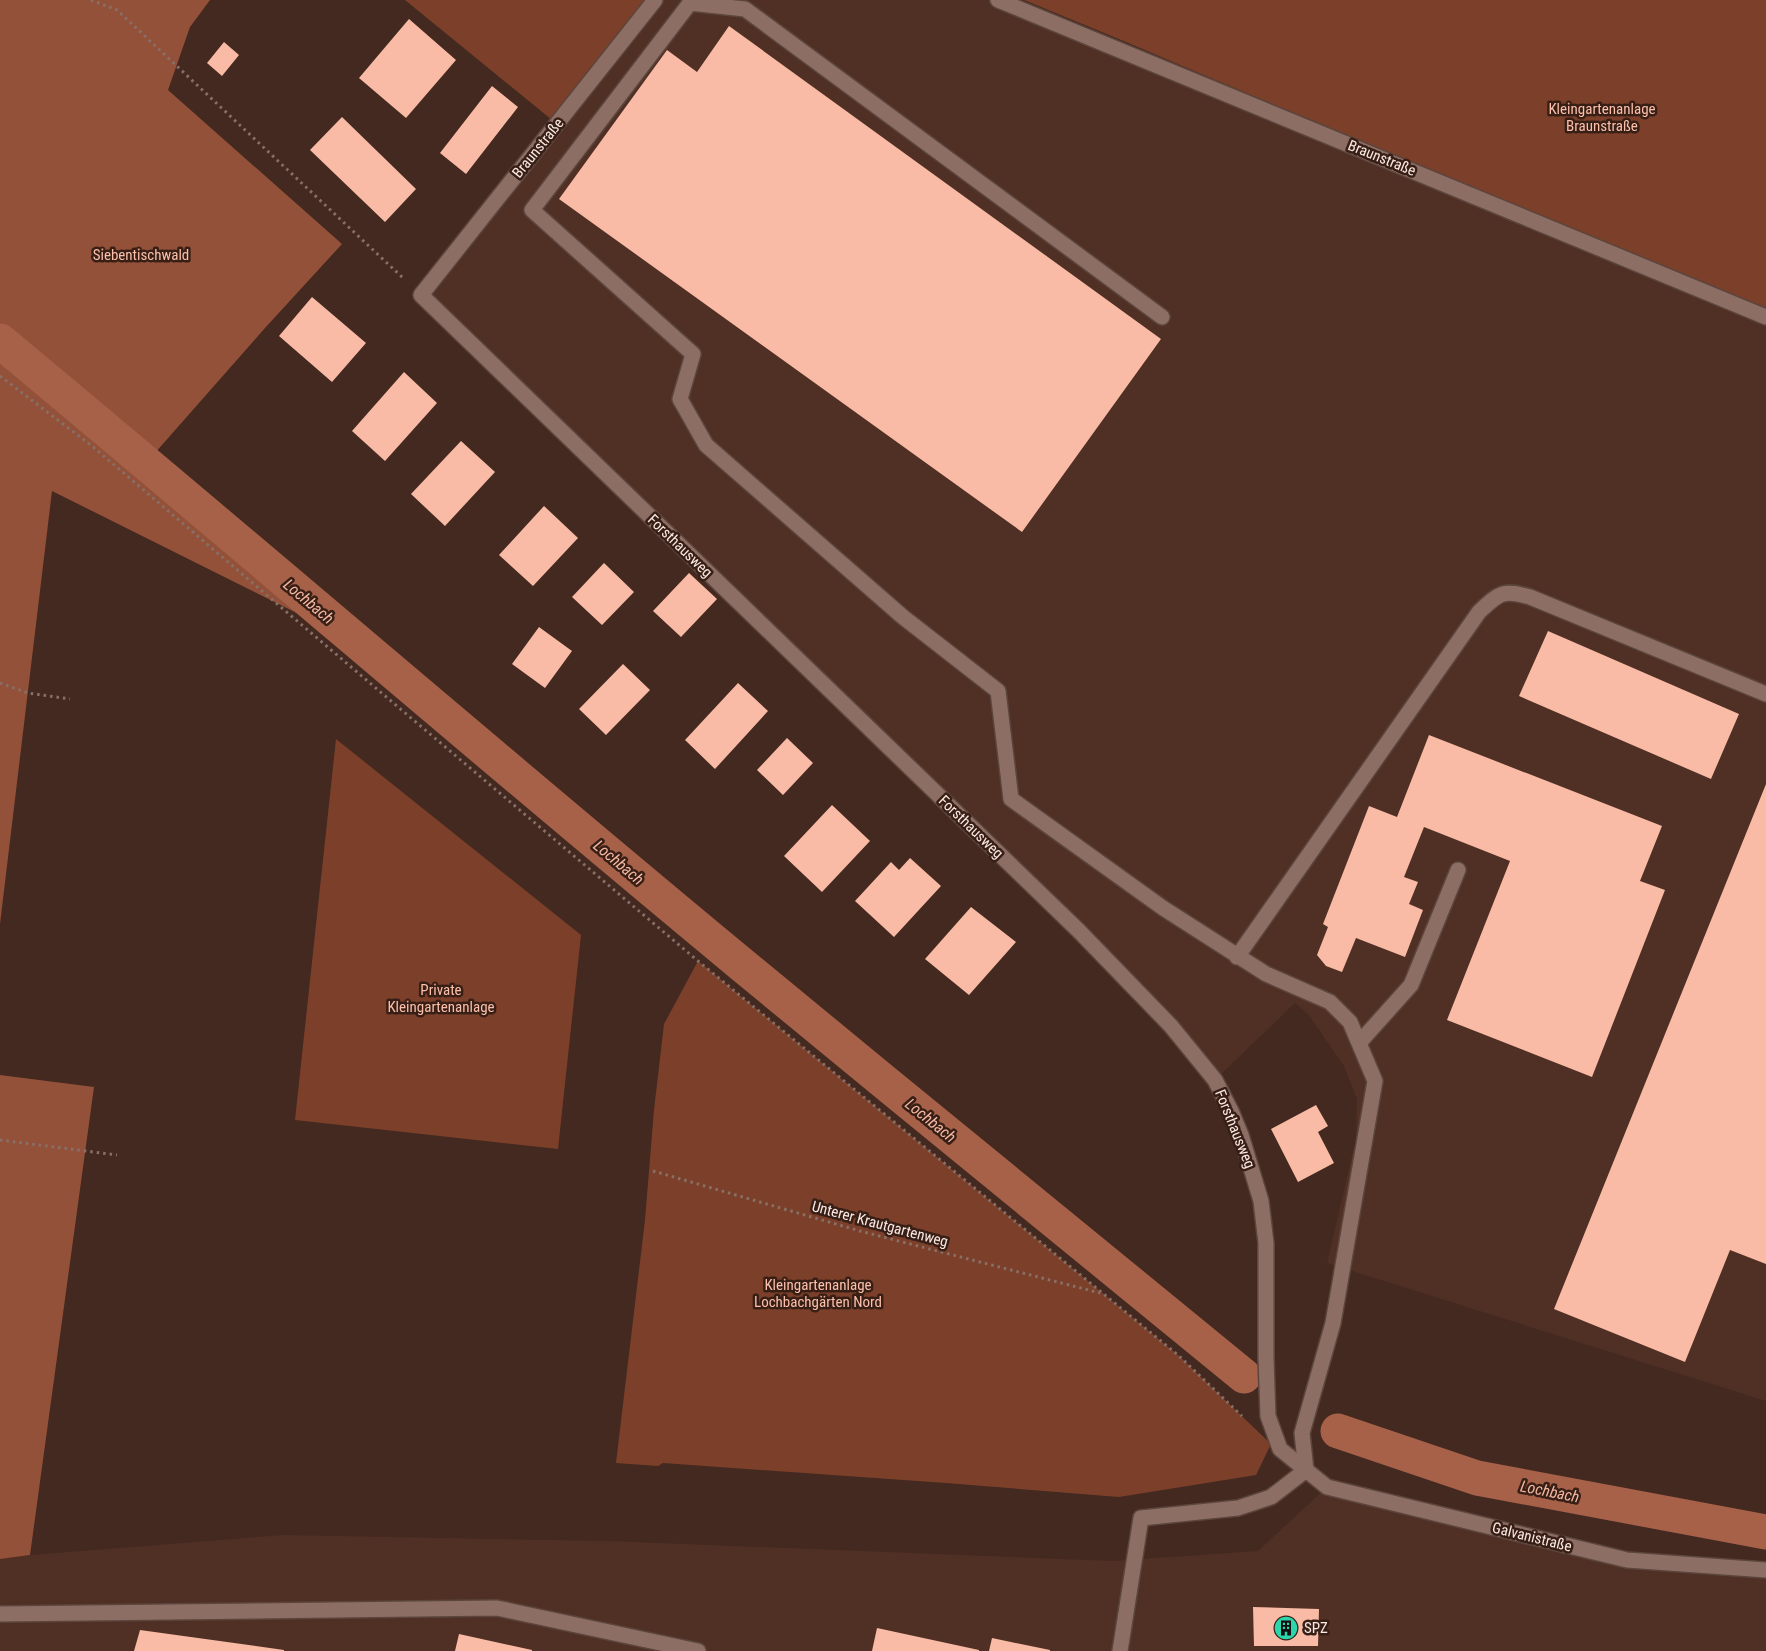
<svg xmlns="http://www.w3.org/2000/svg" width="1766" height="1651" viewBox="0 0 1766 1651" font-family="'Roboto Condensed',sans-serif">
	<rect width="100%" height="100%" fill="#432920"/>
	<path fill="#503024" d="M655,0H998L1766,317V1401L1327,1263L1356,1139L1357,1099L1344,1066L1308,1014L1295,1003L1215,1080L1171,1026L421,295Z
		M1327,1487L1627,1560L1766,1570V1651H0V1559L30,1555L283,1535L609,1541L1113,1561L1258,1551Z"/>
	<path fill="#7c402a" d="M405,0H655L557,124Z
		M1024,0H1766V314L1126,42Z
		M336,739L581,935L558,1149L295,1120Z
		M698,961L1178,1355L1271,1444L1256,1475L1119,1497L946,1483L663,1463L658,1466L616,1463L645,1220L654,1110L664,1024Z"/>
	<path fill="#945139" d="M0,0H210L190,27L168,90L342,244L265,328L147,462L357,643L52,491L0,924Z
		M0,1075L94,1087L30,1555L0,1559Z"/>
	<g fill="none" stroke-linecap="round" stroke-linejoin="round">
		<path stroke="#a66148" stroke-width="35" d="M0,341C248,547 492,758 741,964C908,1102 1076,1238 1244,1376
			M1338,1431L1477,1478L1766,1532"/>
	</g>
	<path fill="#f9bba5" d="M409,19L456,60L406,118L359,78Z
		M729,26L1161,339L1022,532L559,199L667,50L697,72Z
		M224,42L239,55L222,76L207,63Z
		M492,86L518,107L466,174L440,153Z
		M342,117L416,189L385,222L310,150Z
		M312,297L366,343L332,382L279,336Z
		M404,372L437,403L385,461L352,431Z
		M461,441L495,472L445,526L411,494Z
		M544,506L578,538L533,586L499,555Z
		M604,563L634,592L602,625L572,597Z
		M689,573L717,599L681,637L653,611Z
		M539,627L572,651L545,688L512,664Z
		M1548,631L1739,714L1711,779L1519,696Z
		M623,664L650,690L606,735L579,709Z
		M738,683L768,711L715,769L685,740Z
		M1429,735L1662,826L1640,881L1665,890L1592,1077L1447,1020L1510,861L1424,827L1404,877L1418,882L1409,904L1423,910L1405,957L1356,938L1342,972L1326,966L1317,955L1328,927L1323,924L1369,806L1397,817Z
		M787,738L813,763L783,795L757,770Z
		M1766,784V1264L1730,1250L1685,1362L1554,1309Z
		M832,805L870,841L822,892L784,856Z
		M910,858L941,886L894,937L855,901L891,862L899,870Z
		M971,907L1016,942L969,995L925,959Z
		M1316,1105L1328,1126L1318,1132L1334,1163L1298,1182L1271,1129Z
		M1253,1607L1319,1609L1318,1646H1254Z
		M877,1628L979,1650V1651H872Z
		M140,1630L284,1650V1651H134Z
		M459,1634L532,1650V1651H455Z
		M992,1638L1050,1650V1651H989Z"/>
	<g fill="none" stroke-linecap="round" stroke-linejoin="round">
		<g stroke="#5b453c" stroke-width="18">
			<path id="service" d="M1237,957L1479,612C1499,593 1503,589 1530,597L1766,694
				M1359,1043L1411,985L1458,870
				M0,1614L497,1608L698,1651
				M1120,1651L1141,1518L1238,1508L1271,1497L1306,1470L1302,1433L1333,1323L1375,1081L1350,1022L1330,1002L1266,974L1163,908L1011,799L998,691L903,617L706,445L680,399L693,354L532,210L690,3L745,9L1162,317"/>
		</g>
		<g stroke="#5b453c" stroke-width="18">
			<path id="minor" d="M655,0L421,295L1079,931L1171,1026L1215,1080L1231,1111L1241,1135L1261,1201L1266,1243V1358L1268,1416L1280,1449L1327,1487L1627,1560L1766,1570
				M998,0L1766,317"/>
		</g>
		<path stroke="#877068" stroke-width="3" stroke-dasharray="2.5 4" stroke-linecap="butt" d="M91,0L117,10L403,278
			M0,376L92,446L391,701L698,961L1178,1355L1242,1416
			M0,683L28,693L70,699
			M0,1140L117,1155
			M653,1171L860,1231L1100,1293"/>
		<use href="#service" stroke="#8d6e64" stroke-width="15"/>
		<use href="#minor" stroke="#8d6e64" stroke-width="15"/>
	</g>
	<defs>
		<g id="building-disc" transform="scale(1.25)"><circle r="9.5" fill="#2cd5ab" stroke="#381f16"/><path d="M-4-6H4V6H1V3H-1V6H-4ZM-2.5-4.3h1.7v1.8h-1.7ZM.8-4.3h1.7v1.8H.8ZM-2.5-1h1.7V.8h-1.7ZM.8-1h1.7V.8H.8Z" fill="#111"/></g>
	</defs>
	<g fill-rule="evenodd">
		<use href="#building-disc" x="1286" y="1628"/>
	</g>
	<g text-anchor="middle" stroke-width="5" stroke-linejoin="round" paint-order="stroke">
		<g font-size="15" fill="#fcbfaa" stroke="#381f16">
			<text x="1602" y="114">Kleingartenanlage<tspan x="1602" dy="17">Braunstraße</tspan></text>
			<text x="141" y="260">Siebentischwald</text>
			<text x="441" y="995">Private<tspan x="441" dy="17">Kleingartenanlage</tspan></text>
			<text x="818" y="1290">Kleingartenanlage<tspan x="818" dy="17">Lochbachgärten Nord</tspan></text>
		</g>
		<g font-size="15" fill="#fae8e2" stroke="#381f16">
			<text transform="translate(538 148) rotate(-51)" y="5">Braunstraße</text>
			<text transform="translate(1382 158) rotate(22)" y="5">Braunstraße</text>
			<text transform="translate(680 546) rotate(44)" y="5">Forsthausweg</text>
			<text transform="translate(971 827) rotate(44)" y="5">Forsthausweg</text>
			<text transform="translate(1235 1129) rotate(68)" y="5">Forsthausweg</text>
			<text transform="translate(880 1224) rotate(15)" y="5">Unterer Krautgartenweg</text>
			<text transform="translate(1532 1537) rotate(14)" y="5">Galvanistraße</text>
		</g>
		<g font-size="15" fill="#fae8e2" stroke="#381f16" text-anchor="start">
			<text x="1304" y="1633">SPZ</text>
		</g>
		<g font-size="16" font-style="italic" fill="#f4b7a2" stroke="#381f16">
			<text transform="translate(309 601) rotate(40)" y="6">Lochbach</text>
			<text transform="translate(619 862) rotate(40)" y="6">Lochbach</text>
			<text transform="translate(931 1120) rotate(39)" y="6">Lochbach</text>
			<text transform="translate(1550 1491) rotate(11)" y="6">Lochbach</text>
		</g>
	</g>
</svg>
